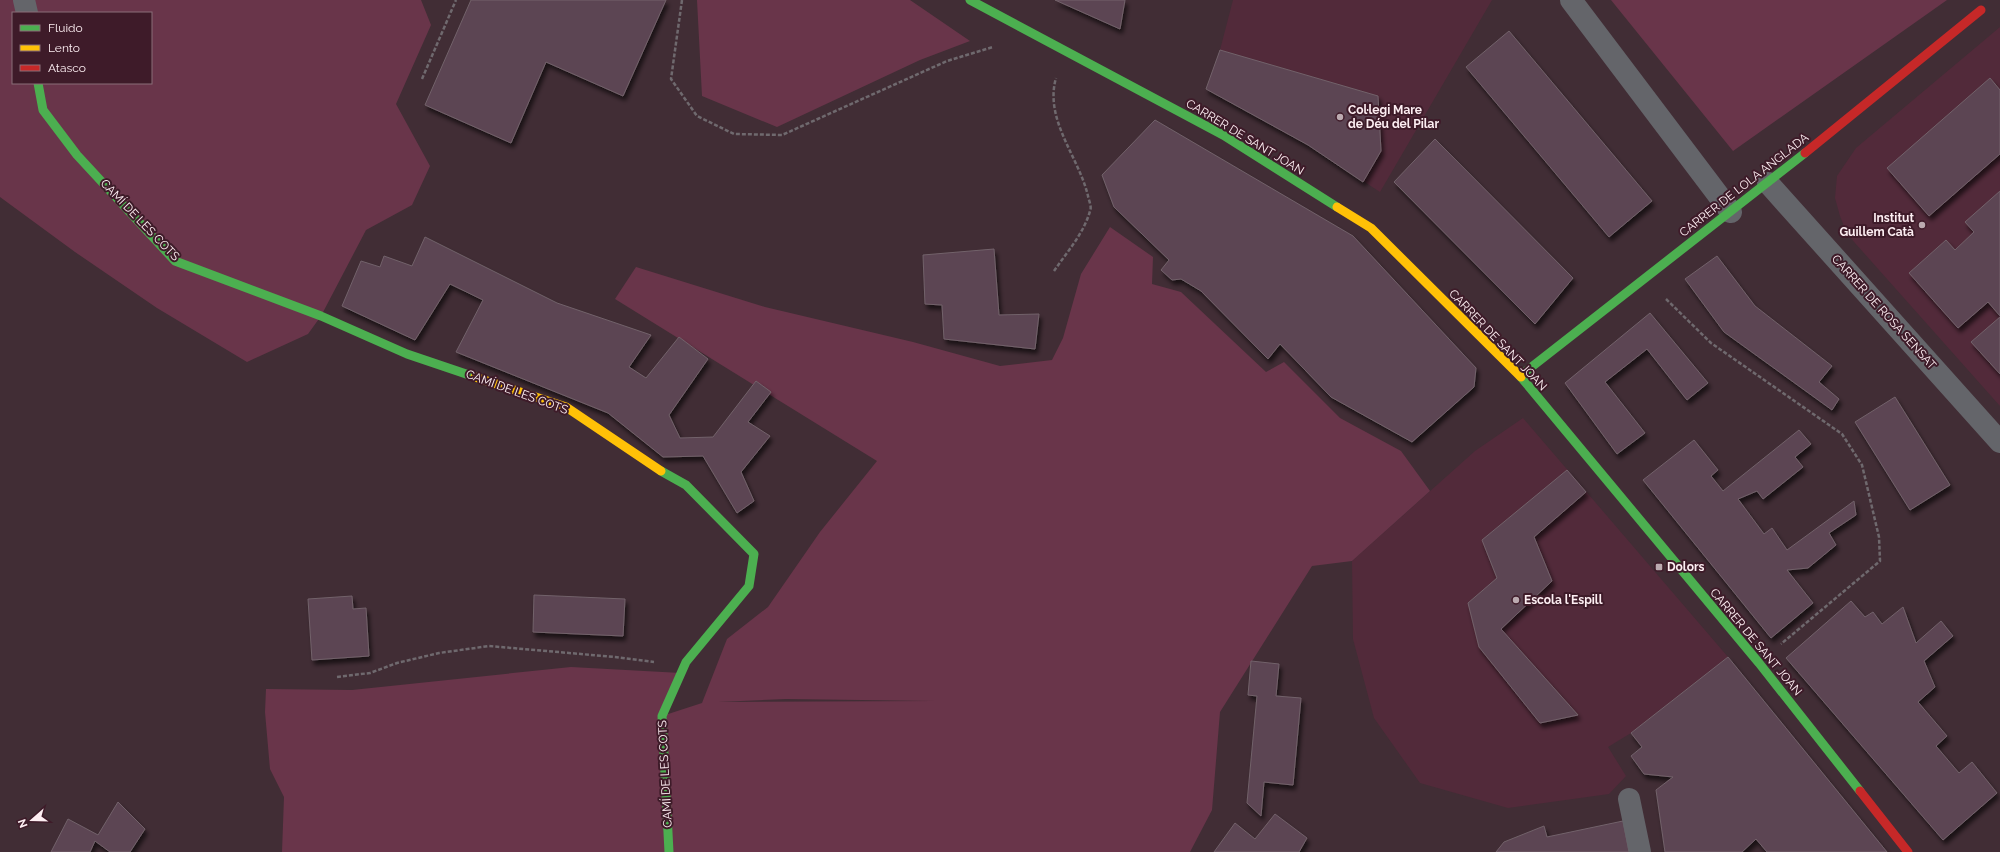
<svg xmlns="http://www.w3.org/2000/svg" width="2000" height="852" viewBox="0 0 2000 852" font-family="Raleway,sans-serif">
	<defs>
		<filter id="shadow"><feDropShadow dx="2.5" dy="4.5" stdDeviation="2" flood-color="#0009"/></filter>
	</defs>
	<rect width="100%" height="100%" fill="#412d35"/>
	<path fill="#522a3a" d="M1233,0H1492L1380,192L1308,145L1206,89L1220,50Z
		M2000,27V406L1847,234L1840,216L1835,198L1837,176L1856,148Z
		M1523,418L1728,657L1631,733L1608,747L1626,776L1609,794L1508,808L1420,783L1374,718L1353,639L1352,561L1475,451Z"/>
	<path fill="#69354a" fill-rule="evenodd" d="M0,0H421L431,25L396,104L430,166L412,205L366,230L321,316L308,334L247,362L157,308L75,252L0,197ZM13,13H151V83H13Z
		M697,0H910L970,41L920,60L777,127L702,96Z
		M1611,0H1947L1733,151Z
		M1110,227L1153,257L1152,284L1181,292L1266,372L1284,362L1340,418L1401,451L1430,491L1352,561L1312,566L1220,712L1212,810L1190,852H282L284,797L270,769L265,712L266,689L352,690L571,667L681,673L662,716L702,703L727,639L768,607L820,532L877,461L615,299L636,267L765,307L913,342L1000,366L1052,360L1063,338L1081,274ZM786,699L934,701H935L718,702Z"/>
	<path fill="#5c4453" stroke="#72626a" filter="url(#shadow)" d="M471,0H666L623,96L546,62L511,143L425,105Z
		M1055,0H1125L1120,29Z
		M1509,31L1652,201L1609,237L1466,67Z
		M1220,50L1378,96L1381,151L1363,182L1308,145L1206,89Z
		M1990,78L2000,90V154L1929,216L1887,168Z
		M1155,120L1353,236L1476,368L1474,387L1412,442L1331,397L1280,344L1268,359L1201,291L1181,279L1172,280L1161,270L1169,260L1114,207L1102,175Z
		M1435,139L1573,278L1535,324L1394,182Z
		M2000,191V316L1988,302L1958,328L1909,273L1946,240L1955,250L1974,232L1965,222Z
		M425,237L557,303L651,335L629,367L646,378L679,337L708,359L669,415L680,438L713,437L756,381L771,392L748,422L770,436L741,472L754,501L737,513L703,456L663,457L608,413L456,352L483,300L450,284L415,340L342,306L361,261L380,267L384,256L412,266Z
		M994,249L999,315L1039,314L1035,349L944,339L942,305L925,304L923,255Z
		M1717,256L1755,306L1832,366L1819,382L1839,399L1832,410L1724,332L1685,279Z
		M1650,313L1708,383L1687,400L1647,349L1605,382L1645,433L1617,454L1565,383Z
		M2000,317V374L1971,342Z
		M1895,397L1950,485L1910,510L1855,422Z
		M1799,430L1811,444L1795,457L1803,467L1763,499L1757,491L1738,499L1764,534L1772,528L1787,550L1854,501L1856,515L1829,533L1836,545L1808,568L1787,570L1813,603L1771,638L1643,480L1694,440L1718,470L1711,476L1723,491Z
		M1567,470L1586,492L1534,537L1552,581L1501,629L1578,715L1540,723L1479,647L1468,603L1497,578L1482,540Z
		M534,595L625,599L623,636L533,632Z
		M352,596L353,609L366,608L369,656L312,660L308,599Z
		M1851,601L1865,617L1873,612L1882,624L1903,607L1916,643L1941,621L1953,636L1924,661L1935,687L1918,702L1947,736L1936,746L1959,773L1972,762L1997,793L1943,840L1786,658Z
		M1728,657L1887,852H1767L1756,839L1742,852H1665L1656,790L1673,777L1644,774L1631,756L1642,747L1631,733Z
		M1251,661L1279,664L1276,696L1301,698L1293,785L1264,782L1261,816L1247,803L1257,696L1248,695Z
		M118,802L145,829L130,852H110L95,841L90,852H51L68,819L98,835Z
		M1275,814L1307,838L1299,852H1214L1235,823L1255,839Z
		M1623,821L1629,852H1496L1504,842L1544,826L1547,837Z"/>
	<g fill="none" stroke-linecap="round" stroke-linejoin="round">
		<path stroke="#6f696e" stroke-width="2.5" stroke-dasharray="4 2" stroke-linecap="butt" d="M682,0L671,79L697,116L734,134L782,135L947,61L993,47
			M422,79L456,0
			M1054,271C1067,252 1084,233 1090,211C1092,207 1089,201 1088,196C1079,157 1044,120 1056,78
			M1666,299L1711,343L1842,434L1862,465L1879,537L1880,561L1781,644
			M337,677L370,673L397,663L439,653L489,646L615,657L654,662"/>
		<path stroke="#64656a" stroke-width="22" d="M24,0L27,13
			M1571,0L1731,212
			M1768,183L2000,442
			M1629,799L1640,852"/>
		<path stroke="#4caf50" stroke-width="9" d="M970,0L1223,135L1337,207
			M38,83L43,110L77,155L175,261L321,316L407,354L475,377
			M1520,376L1805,153
			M1521,377L1759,663L1860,791
			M661,471L686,485L754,554L749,586L686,662L662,716L669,852"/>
		<path stroke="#ffc107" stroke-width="9" d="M1337,207L1371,228L1521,377
			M475,377L566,407L661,471"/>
		<path stroke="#c62828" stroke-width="9" d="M1805,153L1981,10
			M1860,791L1908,852"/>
	</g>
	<g fill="#bbaab0" stroke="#3e1b29" stroke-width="1.5">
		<circle cx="1340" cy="117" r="4"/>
		<circle cx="1922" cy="225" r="4"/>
		<rect x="1655" y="563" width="8" height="8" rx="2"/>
		<circle cx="1516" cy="600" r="4"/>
	</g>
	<g text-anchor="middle" stroke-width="4" stroke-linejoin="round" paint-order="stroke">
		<g font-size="12" font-weight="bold" fill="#fdeef2" stroke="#3e1b29" text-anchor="start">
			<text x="1348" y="114">Col·legi Mare<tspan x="1348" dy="14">de Déu del Pilar</tspan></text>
			<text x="1914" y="222" text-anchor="end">Institut<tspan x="1914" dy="14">Guillem Catà</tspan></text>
			<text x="1667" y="571">Dolors</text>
			<text x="1524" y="604">Escola l'Espill</text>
		</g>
		<g font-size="12" fill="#fdeef2" stroke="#3e1b29">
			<text transform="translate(1245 137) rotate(31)" y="4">CARRER DE SANT JOAN</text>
			<text transform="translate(1744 185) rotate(-38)" y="4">CARRER DE LOLA ANGLADA</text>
			<text transform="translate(140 220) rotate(46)" y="4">CAMÍ DE LES COTS</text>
			<text transform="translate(1884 312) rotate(48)" y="4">CARRER DE ROSA SENSAT</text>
			<text transform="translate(1498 340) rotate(46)" y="4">CARRER DE SANT JOAN</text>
			<text transform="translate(517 392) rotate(20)" y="4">CAMÍ DE LES COTS</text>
			<text transform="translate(1756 642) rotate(50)" y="4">CARRER DE SANT JOAN</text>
			<text transform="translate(665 774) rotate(-93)" y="4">CAMÍ DE LES COTS</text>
		</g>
	</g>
	<rect x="12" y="12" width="140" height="72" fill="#3e1b29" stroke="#8a6f79"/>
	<rect x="20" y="25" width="20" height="6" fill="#4caf50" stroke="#8a6f79"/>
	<text x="48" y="32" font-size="12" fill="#fdeef2">Fluido</text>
	<rect x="20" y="45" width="20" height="6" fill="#ffc107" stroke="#8a6f79"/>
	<text x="48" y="52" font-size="12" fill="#fdeef2">Lento</text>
	<rect x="20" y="65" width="20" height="6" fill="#c62828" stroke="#8a6f79"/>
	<text x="48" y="72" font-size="12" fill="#fdeef2">Atasco</text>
	<g transform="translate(32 820) rotate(250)" stroke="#3e1b29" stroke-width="3" paint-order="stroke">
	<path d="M0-3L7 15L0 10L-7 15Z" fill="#fdeef2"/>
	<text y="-6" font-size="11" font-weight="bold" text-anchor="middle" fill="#fdeef2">N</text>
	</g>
</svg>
